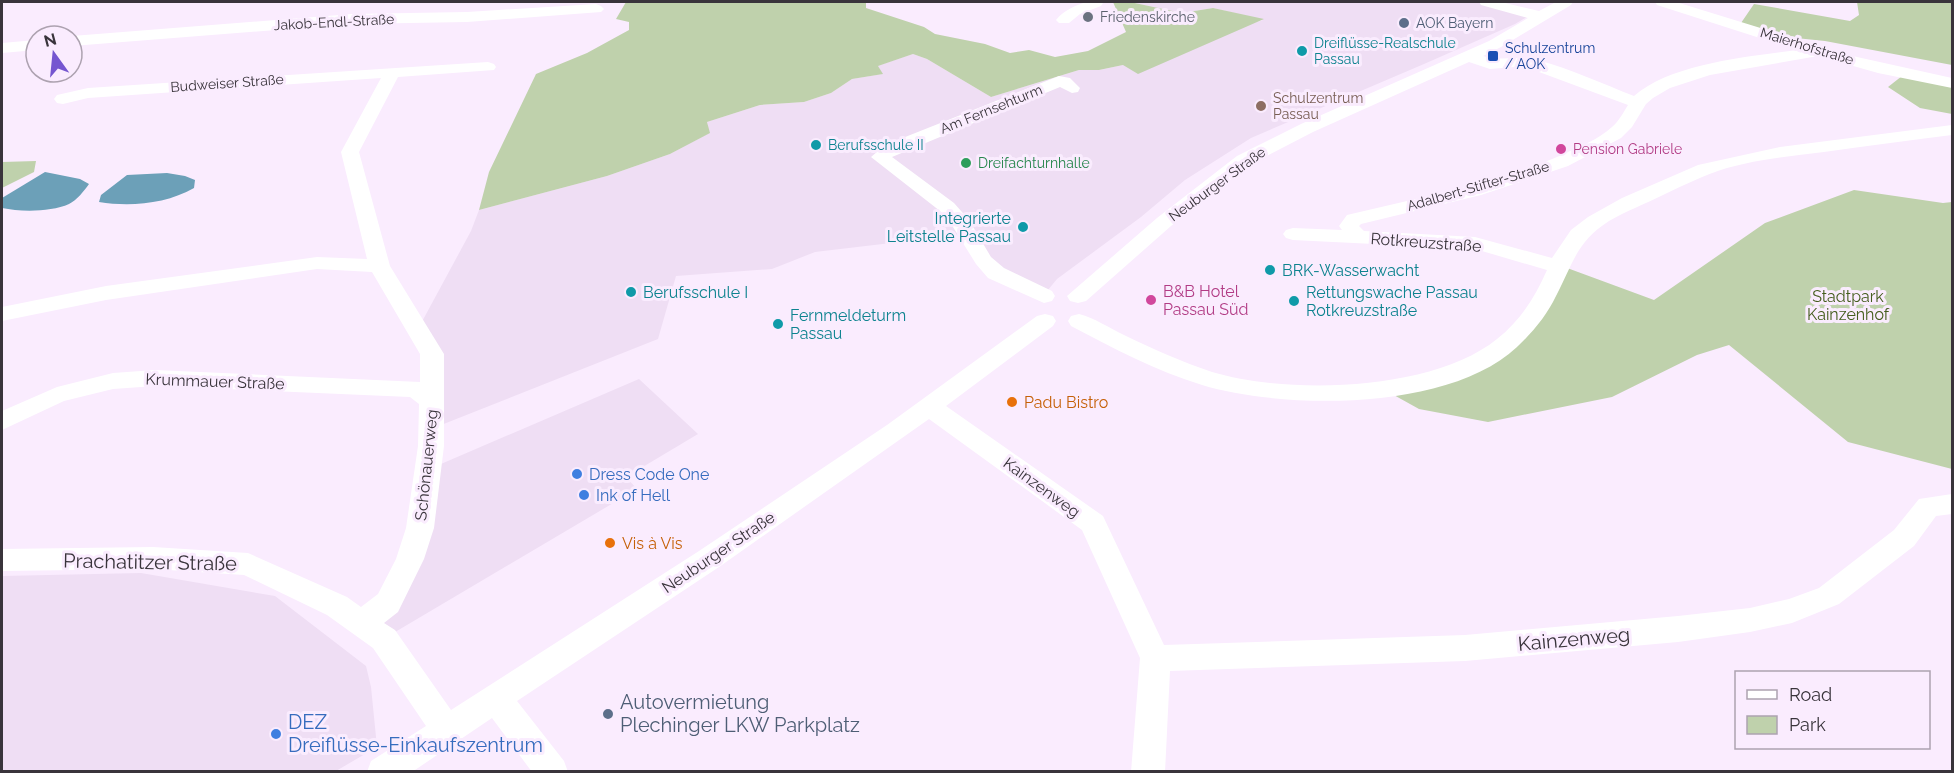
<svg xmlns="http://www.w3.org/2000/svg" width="1954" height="773" viewBox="0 0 1954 773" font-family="Raleway,sans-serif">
	<rect width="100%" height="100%" fill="#faecfe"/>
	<path fill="#efdef4" d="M1130,2H1485L1532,14L1515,24L1424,64L1251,138L1185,180L1141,217L1057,279L1043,296L997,274L967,234L815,252L772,269L676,276L658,339L431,429L418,329L471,231L479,210L607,176L670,154L709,133L707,122L760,105L804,102L831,93L852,79L882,74L877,66L913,54L927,59L991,97L1079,70H1099L1123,65L1263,20L1213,8L1182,13Z
		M639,379L698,434L626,477L637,489L385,638L363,622L389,600L427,470Z
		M141,573L275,596L366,666L371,687L377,747L336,771H2V576Z"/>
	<path fill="#bfd1ac" d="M626,2H866V8L924,27L935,34L985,44L1010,53L1029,50L1055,57L1088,51L1126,32L1113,2H1130L1182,13L1213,8L1264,19L1138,74L1123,65L1099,70H1079L991,97L927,59L913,54L878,66L883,74L852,79L831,93L804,102L760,105L707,122L710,133L670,154L607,176L479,210L489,172L536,74L587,53L629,30V22L616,19Z
		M1857,2H1952V65L1825,41L1786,37L1741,23L1754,4L1850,21L1859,15Z
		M1902,76L1952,86V114L1920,108L1888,87Z
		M36,161L34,172L2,188V162Z
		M1854,190L1943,203L1952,202V469L1848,442L1729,345L1697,355L1612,397L1488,422L1419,409L1383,389L1503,347L1559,265L1654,300L1765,223Z"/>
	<path fill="#6ca0b8" d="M45,172L80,179L89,184C84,191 77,200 69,204C51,212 21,212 2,208V198Z
		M167,173L185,176L195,180L194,188C166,204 130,207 99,202L101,195L127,175Z"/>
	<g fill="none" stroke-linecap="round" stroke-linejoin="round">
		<path fill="#fff" fill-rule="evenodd" d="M1086,2L1103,3L1101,6L1080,14L1069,23H1059L1056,20C1064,10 1075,6 1086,2Z
			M1479,2H1501L1539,11L1556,2H1573L1571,5L1501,47L1483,56C1500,62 1519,55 1538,60C1571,69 1603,84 1634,96C1672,63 1749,57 1797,50L1657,5L1655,2H1676L1848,55L1952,78V88L1878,73L1818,56L1710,75L1670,88L1653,98L1646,104L1632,127L1621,138L1568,166L1481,195L1361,224L1359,226L1364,231L1475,237L1552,258L1571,230L1588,217L1622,198L1698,165L1780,147L1952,125V135C1910,140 1867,146 1824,152C1792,156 1759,159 1727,168C1704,175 1684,185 1663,195C1645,204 1626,211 1609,221C1576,242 1573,264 1556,296C1547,315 1533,332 1517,347C1449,411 1286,410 1202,385C1156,371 1113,348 1071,326L1068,321L1071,316L1079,314C1095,318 1109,328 1124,335C1153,349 1182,362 1212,372C1289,395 1433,391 1497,339C1521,320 1535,297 1547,270L1475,249L1293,240L1286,238L1283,234L1286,230L1293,228L1342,230L1339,226L1347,215C1420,197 1494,185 1564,154C1580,146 1598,140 1612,127C1619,121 1623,113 1628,105L1531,69L1514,67L1490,69L1469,62L1313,132L1251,164L1171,226L1086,301L1078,303L1070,301L1067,296L1157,218L1237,156L1301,124L1489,41L1528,18L1481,5Z
			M596,4L601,6L604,9L601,12L467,22L352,24L72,46V36L352,14L467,12Z
			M36,40V50L2,53V43Z
			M488,62L494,64L496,67L494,70L398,77L359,152L390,266L444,354V446L434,528L424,559L398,612L384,623L395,630L451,710L699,551L887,425L1037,316L1045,314L1053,316L1056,321L1053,326L946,406L1103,516L1164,645L1465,635L1678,616L1750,608L1789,599L1819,588L1894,530L1919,499L1952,494V514L1936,516L1914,546L1839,604L1792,623L1750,632L1678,642L1465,661L1170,671L1165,772H1131L1140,658L1082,530L929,419L719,567L517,701L564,761L568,772H532L492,718L412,772H367L371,761L426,726L373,648L327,615L244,575L153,569L2,571V549L153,547L248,553L347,597L361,607L378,594L396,559L406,528L418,446L419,404L410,397L155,386L113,389L64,401L2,430V411L57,387L113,373L155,370L420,382V354L372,272L317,269L106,300L2,321V307L106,286L317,257L367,259L341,152L381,78L88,98L63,104L57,103L54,99L57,95L88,88Z
			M1059,76L1070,78L1080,88L1078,92L1072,93L1060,87L892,157L954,203L969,220L991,257L1004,268L1052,291L1055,296L1052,301L1044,303L988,278L976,264L953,227L940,211L871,157L885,145Z"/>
	</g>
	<circle fill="#6b7280" stroke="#faecfe" stroke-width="2" cx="1088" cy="17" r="6"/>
	<g fill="#5c6f8a" stroke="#faecfe" stroke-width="2">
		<circle cx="1404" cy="23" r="6"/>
		<circle cx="608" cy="714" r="6"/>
	</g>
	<g fill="#0f9aa8" stroke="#faecfe" stroke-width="2">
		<circle cx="1302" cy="51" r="6"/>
		<circle cx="816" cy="145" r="6"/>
		<circle cx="1023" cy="227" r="6"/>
		<circle cx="1270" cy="270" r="6"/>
		<circle cx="631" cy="292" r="6"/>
		<circle cx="1294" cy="301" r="6"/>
		<circle cx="778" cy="324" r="6"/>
	</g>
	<rect fill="#1a4fb4" stroke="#faecfe" stroke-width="2" x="1487" y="50" width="12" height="12" rx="3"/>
	<circle fill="#8d6e63" stroke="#faecfe" stroke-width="2" cx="1261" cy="106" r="6"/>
	<g fill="#d1479c" stroke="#faecfe" stroke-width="2">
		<circle cx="1561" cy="149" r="6"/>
		<circle cx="1151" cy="300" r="6"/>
	</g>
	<circle fill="#2e9e5b" stroke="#faecfe" stroke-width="2" cx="966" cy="163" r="6"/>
	<g fill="#e8710a" stroke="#faecfe" stroke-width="2">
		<circle cx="1012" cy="402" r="6"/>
		<circle cx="610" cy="543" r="6"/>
	</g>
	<g fill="#3f7fe0" stroke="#faecfe" stroke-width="2">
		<circle cx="577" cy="474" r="6"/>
		<circle cx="584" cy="495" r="6"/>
		<circle cx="276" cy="734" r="6"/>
	</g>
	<g text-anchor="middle" stroke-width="6" stroke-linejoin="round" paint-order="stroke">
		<g font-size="14" fill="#5b616d" stroke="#faecfe" text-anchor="start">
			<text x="1100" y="22">Friedenskirche</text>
		</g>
		<g font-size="14" fill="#39343b" stroke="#faecfe">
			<text transform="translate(334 22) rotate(-3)" y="5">Jakob-Endl-Straße</text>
			<text transform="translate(1807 46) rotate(17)" y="5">Maierhofstraße</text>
			<text transform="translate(227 83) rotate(-4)" y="5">Budweiser Straße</text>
			<text transform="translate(991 109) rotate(-22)" y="5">Am Fernsehturm</text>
			<text transform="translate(1217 184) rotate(-36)" y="5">Neuburger Straße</text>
			<text transform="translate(1478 186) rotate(-16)" y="5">Adalbert-Stifter-Straße</text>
		</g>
		<g font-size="14" fill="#4e5e75" stroke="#faecfe" text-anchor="start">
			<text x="1416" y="28">AOK Bayern</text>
		</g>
		<g font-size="14" fill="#0d838f" stroke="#faecfe" text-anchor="start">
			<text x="1314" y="48">Dreiflüsse-Realschule<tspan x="1314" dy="16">Passau</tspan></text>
			<text x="828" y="150">Berufsschule II</text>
		</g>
		<g font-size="14" fill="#164399" stroke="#faecfe" text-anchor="start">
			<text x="1505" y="53">Schulzentrum<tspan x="1505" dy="16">/ AOK</tspan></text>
		</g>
		<g font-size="14" fill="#785e54" stroke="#faecfe" text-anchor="start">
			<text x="1273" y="103">Schulzentrum<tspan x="1273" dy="16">Passau</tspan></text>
		</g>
		<g font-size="14" fill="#b23c85" stroke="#faecfe" text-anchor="start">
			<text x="1573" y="154">Pension Gabriele</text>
		</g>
		<g font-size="14" fill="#27864d" stroke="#faecfe" text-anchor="start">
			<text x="978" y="168">Dreifachturnhalle</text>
		</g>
		<g font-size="16" fill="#0d838f" stroke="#faecfe" text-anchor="start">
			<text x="1011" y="224" text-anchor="end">Integrierte<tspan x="1011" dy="18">Leitstelle Passau</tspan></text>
			<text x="1282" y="276">BRK-Wasserwacht</text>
			<text x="643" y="298">Berufsschule I</text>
			<text x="1306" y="298">Rettungswache Passau<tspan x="1306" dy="18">Rotkreuzstraße</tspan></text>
			<text x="790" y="321">Fernmeldeturm<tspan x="790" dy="18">Passau</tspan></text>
		</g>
		<g font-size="16" fill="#39343b" stroke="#faecfe">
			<text transform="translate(1426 242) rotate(4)" y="6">Rotkreuzstraße</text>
			<text transform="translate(215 381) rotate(2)" y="6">Krummauer Straße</text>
			<text transform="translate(426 465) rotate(-84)" y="6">Schönauerweg</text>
			<text transform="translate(1042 487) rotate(36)" y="6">Kainzenweg</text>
			<text transform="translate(718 552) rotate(-34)" y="6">Neuburger Straße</text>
		</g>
		<g font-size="16" fill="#b23c85" stroke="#faecfe" text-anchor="start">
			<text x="1163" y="297">B&amp;B Hotel<tspan x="1163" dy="18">Passau Süd</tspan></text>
		</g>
		<g font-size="16" fill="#445d1d" stroke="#faecfe">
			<text x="1848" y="302">Stadtpark<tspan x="1848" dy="18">Kainzenhof</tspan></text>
		</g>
		<g font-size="16" fill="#c56008" stroke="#faecfe" text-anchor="start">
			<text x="1024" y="408">Padu Bistro</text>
			<text x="622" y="549">Vis à Vis</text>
		</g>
		<g font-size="16" fill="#366cbe" stroke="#faecfe" text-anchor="start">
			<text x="589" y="480">Dress Code One</text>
			<text x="596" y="501">Ink of Hell</text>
		</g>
		<g font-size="20" fill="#39343b" stroke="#faecfe">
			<text transform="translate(150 562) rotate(1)" y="7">Prachatitzer Straße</text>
			<text transform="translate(1574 639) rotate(-5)" y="7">Kainzenweg</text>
		</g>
		<g font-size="20" fill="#4e5e75" stroke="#faecfe" text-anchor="start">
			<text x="620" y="709">Autovermietung<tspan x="620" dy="23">Plechinger LKW Parkplatz</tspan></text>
		</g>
		<g font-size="20" fill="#366cbe" stroke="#faecfe" text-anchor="start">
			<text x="288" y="729">DEZ<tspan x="288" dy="23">Dreiflüsse-Einkaufszentrum</tspan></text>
		</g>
	</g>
	<rect width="1954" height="773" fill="none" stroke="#39343b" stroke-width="6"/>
	<rect x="1735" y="671" width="195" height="78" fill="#faecfe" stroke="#ada2b0" stroke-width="1.5"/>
	<rect x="1747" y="690" width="30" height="9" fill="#ffffff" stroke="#ada2b0" stroke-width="1.5"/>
	<text x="1789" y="701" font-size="18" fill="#39343b">Road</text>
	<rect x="1747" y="716" width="30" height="18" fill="#bfd1ac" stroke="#ada2b0" stroke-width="1.5"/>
	<text x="1789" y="731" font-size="18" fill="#39343b">Park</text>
	<g transform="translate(54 54) rotate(345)"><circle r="28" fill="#faecfe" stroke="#ada2b0" stroke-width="1.5"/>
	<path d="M0-4.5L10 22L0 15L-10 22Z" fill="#7556d0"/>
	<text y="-9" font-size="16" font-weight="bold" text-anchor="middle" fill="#39343b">N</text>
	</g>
</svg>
